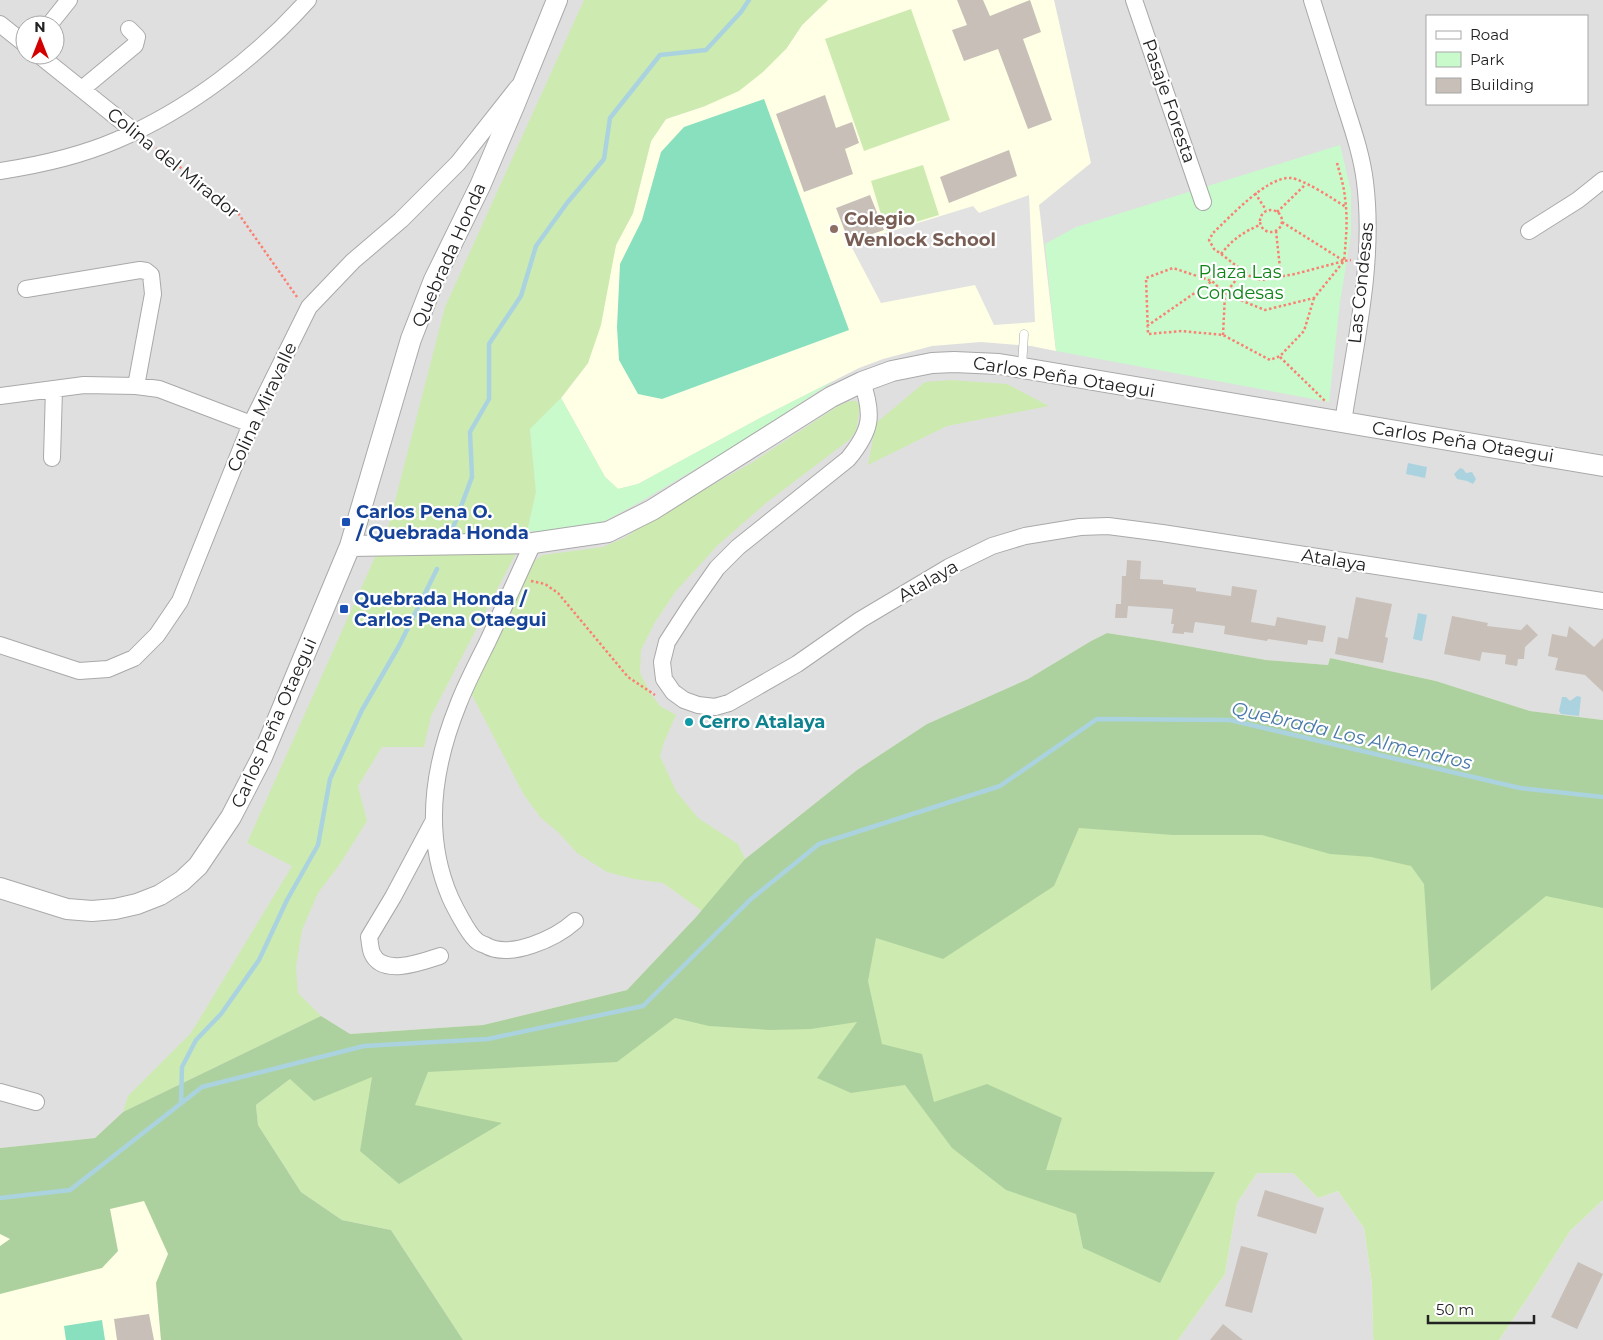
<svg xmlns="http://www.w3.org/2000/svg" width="1603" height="1340" viewBox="0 0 1603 1340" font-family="Montserrat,sans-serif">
	<rect width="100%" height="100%" fill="#f2efe9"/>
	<path fill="#e0dfdf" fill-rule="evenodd" d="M0,0H1603V720L1530,711L1436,681L1330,658L1328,665L1266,660L1159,641L1107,633L1091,641L1028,679L927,724L857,770L745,859L696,917L627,990L483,1025L350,1034L123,1112L95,1138L0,1148ZM1427,16H1587V104H1427ZM25,25H55V55H25Z
		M1257,1173H1293L1318,1198L1338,1191L1364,1228L1372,1284L1373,1337L1374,1340H1178L1225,1274L1237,1203Z
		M1603,1200V1340H1499L1534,1288L1570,1231Z"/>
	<path fill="#ffffe5" d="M828,0H1054L1091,163L1039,205L1056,351L1031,346L981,342L932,346L883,359L859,368L762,417L638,484L618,489L605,477L561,398L588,363L616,245L633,213L651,141L666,119L705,106L786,49L802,25Z
		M213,1166L156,1283L161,1340H0V1213Z"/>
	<path fill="#cdebb0" d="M584,0H828L802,25L786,49L763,72L739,91L705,106L666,119L651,141L633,213L616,245L601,325L588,363L561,398L530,430L536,492L527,532L431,716L424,747H382L358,786L367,821L340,864L318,893L302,930L296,967L298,993L321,1016L123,1112L128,1096L191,1033L292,866L247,843L388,528L445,307Z
		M911,9L950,120L864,151L825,39Z
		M923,165L939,215L886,231L871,181Z
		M951,380L1007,384L1049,406L947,426L868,465L876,423L925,382Z
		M850,401H856L860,406L856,431L849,440L766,503L718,545L676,591L655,622L641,650L640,673L651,694L660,706L676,715L664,742L660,756L676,791L698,818L738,844L745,859L702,911L663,883L634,879L607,872L577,853L559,833L541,818L524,795L471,693L533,562L543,555L603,547L624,538L661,514L753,462L838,406Z
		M1011,801L1603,825V1200L1570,1231L1534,1288L1499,1340H1374L1373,1337L1372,1284L1364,1228L1338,1191L1318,1198L1293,1173H1257L1237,1203L1225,1274L1178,1340H463L391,1230L342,1220L301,1192L258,1125L256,1105L290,1079L651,1019Z"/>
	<path fill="#add19e" d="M1107,633L1159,641L1266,660L1328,665L1330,658L1436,681L1530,711L1603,720V908L1546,896L1431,991L1424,884L1411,866L1371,857L1330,854L1262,835H1173L1079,828L1054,886L943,959L876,938L868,981L882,1044L922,1054L934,1102L987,1084L1062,1118L1046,1170L1215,1172L1160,1283L1083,1248L1076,1214L1006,1190L952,1148L905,1085L851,1093L817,1078L857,1022L811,1029L770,1030L709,1026L675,1018L617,1062L428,1072L415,1105L502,1123L399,1184L360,1151L372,1077L314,1101L290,1079L256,1105L258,1125L301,1192L342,1220L391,1230L463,1340H161L156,1283L168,1254L144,1201L110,1209L118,1251L102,1268L0,1294V1246L10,1239L0,1234V1148L95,1138L123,1112L321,1016L350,1034L483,1025L627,990L696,917L745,859L857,770L927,724L1028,679L1091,641Z"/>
	<path fill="#c8facc" d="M1340,145L1351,191V234L1340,302L1329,402L1056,351L1045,244L1076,227Z
		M835,380L741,442L640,502L599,524L564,529L527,532L536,492L530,429L561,398L605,477L618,489L638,484L762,417Z"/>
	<path fill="#88e0be" d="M764,99L849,330L662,399L638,394L619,360L617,327L620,264L642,220L661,152L684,127Z
		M102,1320L105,1340H66L64,1326Z"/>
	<path fill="#e2e2e2" d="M1029,195L1035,322L994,325L975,285L881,303L850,244L973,206L979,213Z"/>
	<path fill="#aad3df" d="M1408,463L1427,467L1425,478L1406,474Z
		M1460,468L1463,469L1466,473L1472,472L1476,479L1473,484L1467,481L1457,479L1454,474Z
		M1418,613L1427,615L1422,641L1413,639Z
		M1577,696L1581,697L1579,716L1561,714L1559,711L1562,697H1566L1570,701Z"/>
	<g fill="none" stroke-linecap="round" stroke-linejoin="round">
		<path stroke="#aad3df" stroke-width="4.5" d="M453,528L472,477L470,432L489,399V344L521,296L536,246L567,203L604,159L610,118L660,55L706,50L741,12L749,0
			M181,1103L182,1067L196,1040L221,1014L259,960L287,900L318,845L330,779L362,710L399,646L437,569
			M0,1198L70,1190L202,1087L364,1046L488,1039L643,1006L751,899L819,844L1000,786L1097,719L1230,720L1520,788L1603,797"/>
	</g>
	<path fill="#c7bfb8" d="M957,0H983L990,16L1030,0L1041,32L1023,39L1052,120L1028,129L998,49L964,61L952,30L967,25Z
		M825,95L836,128L852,122L859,143L845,149L853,174L804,192L776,114Z
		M1009,150L1017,176L949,203L940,177Z
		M870,195L884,230L849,242L836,208Z
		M1127,560L1141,561L1140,579L1163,580V584L1196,588V591L1231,596L1232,586L1257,590L1251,622L1275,626L1277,617L1326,626L1323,642L1308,640L1307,645L1268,639L1267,641L1224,634L1225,626L1195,622L1193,633L1184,632V634L1172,633L1174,624H1171L1173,609L1128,606L1127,618H1115L1116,604H1121L1122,576H1126Z
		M1356,597L1392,604L1385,637L1388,638L1383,663L1335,654L1338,637L1348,639Z
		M1452,616L1488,623L1487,626L1521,630L1527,624L1538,635L1525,647L1524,659H1518L1517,666L1505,664L1506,655L1482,652L1480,661L1444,654Z
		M1569,626L1594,647L1603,638V692L1585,675L1555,670L1558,658L1548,656L1552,634L1567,637Z
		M1265,1190L1324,1208L1316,1234L1257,1216Z
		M1241,1246L1268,1253L1252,1313L1225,1306Z
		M1578,1262L1603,1274L1577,1329L1551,1317Z
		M149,1314L154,1340H117L114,1319Z
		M1223,1324L1243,1340H1210Z"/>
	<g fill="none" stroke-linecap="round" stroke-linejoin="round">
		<g stroke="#a9a9a9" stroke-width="9">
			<path id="service" d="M1022,366L1024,334"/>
		</g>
		<g stroke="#a9a9a9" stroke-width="18">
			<path id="minor" d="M1134,0L1203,202
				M1312,0C1323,35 1334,70 1345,105C1353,130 1362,156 1365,182C1375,262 1355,344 1343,422
				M0,24L25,44
				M49,25L69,0
				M39,55L135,132
				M82,89L135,45L137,37L129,29
				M0,171C40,165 80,156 117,140C188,110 257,57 308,0
				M1529,231L1578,200L1603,180
				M26,289L140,270L146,271L151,275L153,294L136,386
				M862,382C874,416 871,431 848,459L738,547L717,568L689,608L667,642L662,662L664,679L673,692L684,700L698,705L715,707L729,703L797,664L860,620L949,567L992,546L1025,536L1080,527L1108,526L1162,533L1603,601
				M0,396L84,385L136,386L159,389L251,424
				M52,458L54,389
				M533,543C518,576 503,609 487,643C477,663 466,684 458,705C433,767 423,834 450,897C454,906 468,933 475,939C477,942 482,944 485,945C510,960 556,938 575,921
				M0,645L79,671L108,669L134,658L157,635L180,601L251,424L309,307L353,261L401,220L458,163L518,87
				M433,822L393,897L369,937C370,942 370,948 372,953C382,977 422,962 440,956
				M0,1092L36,1102"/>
		</g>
		<g stroke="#a9a9a9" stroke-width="22">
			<path id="tertiary" d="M350,546L533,543L608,532L652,510L831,397L862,382L892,371L932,363L954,362L999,364L1603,466
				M0,888L67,909L92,911L115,909L137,904L160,895L182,881L198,866L231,817L262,757L350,546L411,339L434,280L480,186L514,106L557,0"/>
		</g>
		<path stroke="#fa8072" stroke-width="2.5" stroke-dasharray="2.5 2.5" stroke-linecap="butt" d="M148,142L238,213L297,297
			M1337,163C1340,174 1344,186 1345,198C1348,219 1346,240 1344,261L1295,274L1261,280L1251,277L1221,254L1214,249L1209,240L1213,233C1229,218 1267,176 1291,178C1305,180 1333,199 1346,207
			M1255,193L1266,210
			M1260 221a11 11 0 1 1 22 0a11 11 0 1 1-22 0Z
			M1277,212L1305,185
			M1282,222L1344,261
			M1276,231L1281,277
			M1221,254C1232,240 1243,232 1260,225
			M1314,298L1304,331L1280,356L1270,360L1223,335L1182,331L1148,334L1146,278L1173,268L1212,281L1225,294L1265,310L1314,298L1344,261L1351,260
			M1147,326L1212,281
			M1223,335L1225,294L1243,271
			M1280,357L1326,402
			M531,581L545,584L558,593L628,677L655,695"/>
		<use href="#service" stroke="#fff" stroke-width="8"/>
		<use href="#minor" stroke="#fff" stroke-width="16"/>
		<use href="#tertiary" stroke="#fff" stroke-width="20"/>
	</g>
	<circle fill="#8d6e63" stroke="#fff" stroke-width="2" cx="834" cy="229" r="5"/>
	<g fill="#1a4fb4" stroke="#fff" stroke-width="2">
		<rect x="341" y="517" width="10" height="10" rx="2.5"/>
		<rect x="339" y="604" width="10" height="10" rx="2.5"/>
	</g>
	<circle fill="#0f9aa8" stroke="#fff" stroke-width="2" cx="689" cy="722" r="5"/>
	<g text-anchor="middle" stroke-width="4.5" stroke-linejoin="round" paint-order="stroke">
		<g font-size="18" fill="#222" stroke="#fff">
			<text transform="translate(1169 101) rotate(71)" y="6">Pasaje Foresta</text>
			<text transform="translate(173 163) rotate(39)" y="6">Colina del Mirador</text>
			<text transform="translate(449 255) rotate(-66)" y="6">Quebrada Honda</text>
			<text transform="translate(1361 283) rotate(-84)" y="6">Las Condesas</text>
			<text transform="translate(1064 377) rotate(9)" y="6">Carlos Peña Otaegui</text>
			<text transform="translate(262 407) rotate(-65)" y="6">Colina Miravalle</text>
			<text transform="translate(1463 442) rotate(9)" y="6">Carlos Peña Otaegui</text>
			<text transform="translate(1334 560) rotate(9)" y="6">Atalaya</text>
			<text transform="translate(928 581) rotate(-30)" y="6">Atalaya</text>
			<text transform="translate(274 723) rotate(-66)" y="6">Carlos Peña Otaegui</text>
		</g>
		<g font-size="18" font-weight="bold" fill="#785e54" stroke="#fff" text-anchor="start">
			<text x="844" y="225">Colegio<tspan x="844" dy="21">Wenlock School</tspan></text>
		</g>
		<g font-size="18" fill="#0c8416" stroke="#fff">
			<text x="1240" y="278">Plaza Las<tspan x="1240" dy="21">Condesas</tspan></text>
		</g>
		<g font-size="18" font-weight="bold" fill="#164399" stroke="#fff" text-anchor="start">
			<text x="356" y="518">Carlos Pena O.<tspan x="356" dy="21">/ Quebrada Honda</tspan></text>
			<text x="354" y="605">Quebrada Honda /<tspan x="354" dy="21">Carlos Pena Otaegui</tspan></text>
		</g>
		<g font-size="18" font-weight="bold" fill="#0d838f" stroke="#fff" text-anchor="start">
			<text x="699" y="728">Cerro Atalaya</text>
		</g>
		<g font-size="19" font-style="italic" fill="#4a7aab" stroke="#fff">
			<text transform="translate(1352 735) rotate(13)" y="7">Quebrada Los Almendros</text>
		</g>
	</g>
	<rect x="1426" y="15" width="162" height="90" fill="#ffffff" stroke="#a7a7a7"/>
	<rect x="1436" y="31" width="25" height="8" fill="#ffffff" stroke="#a7a7a7"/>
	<text x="1470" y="40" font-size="15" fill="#222222">Road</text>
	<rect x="1436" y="52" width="25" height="15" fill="#c8facc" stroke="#a7a7a7"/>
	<text x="1470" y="65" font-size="15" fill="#222222">Park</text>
	<rect x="1436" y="78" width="25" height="15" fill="#c7bfb8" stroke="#a7a7a7"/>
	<text x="1470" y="90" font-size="15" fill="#222222">Building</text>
	<g transform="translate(40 40)"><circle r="24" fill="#ffffff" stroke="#a7a7a7"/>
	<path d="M0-4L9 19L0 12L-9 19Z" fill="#d40000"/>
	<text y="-8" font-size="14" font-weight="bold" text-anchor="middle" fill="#222222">N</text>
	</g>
	<path d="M1428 1315v8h106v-8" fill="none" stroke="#222222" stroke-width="2.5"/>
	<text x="1436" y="1315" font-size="15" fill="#222222" stroke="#ffffff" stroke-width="4" paint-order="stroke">50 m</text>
</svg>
